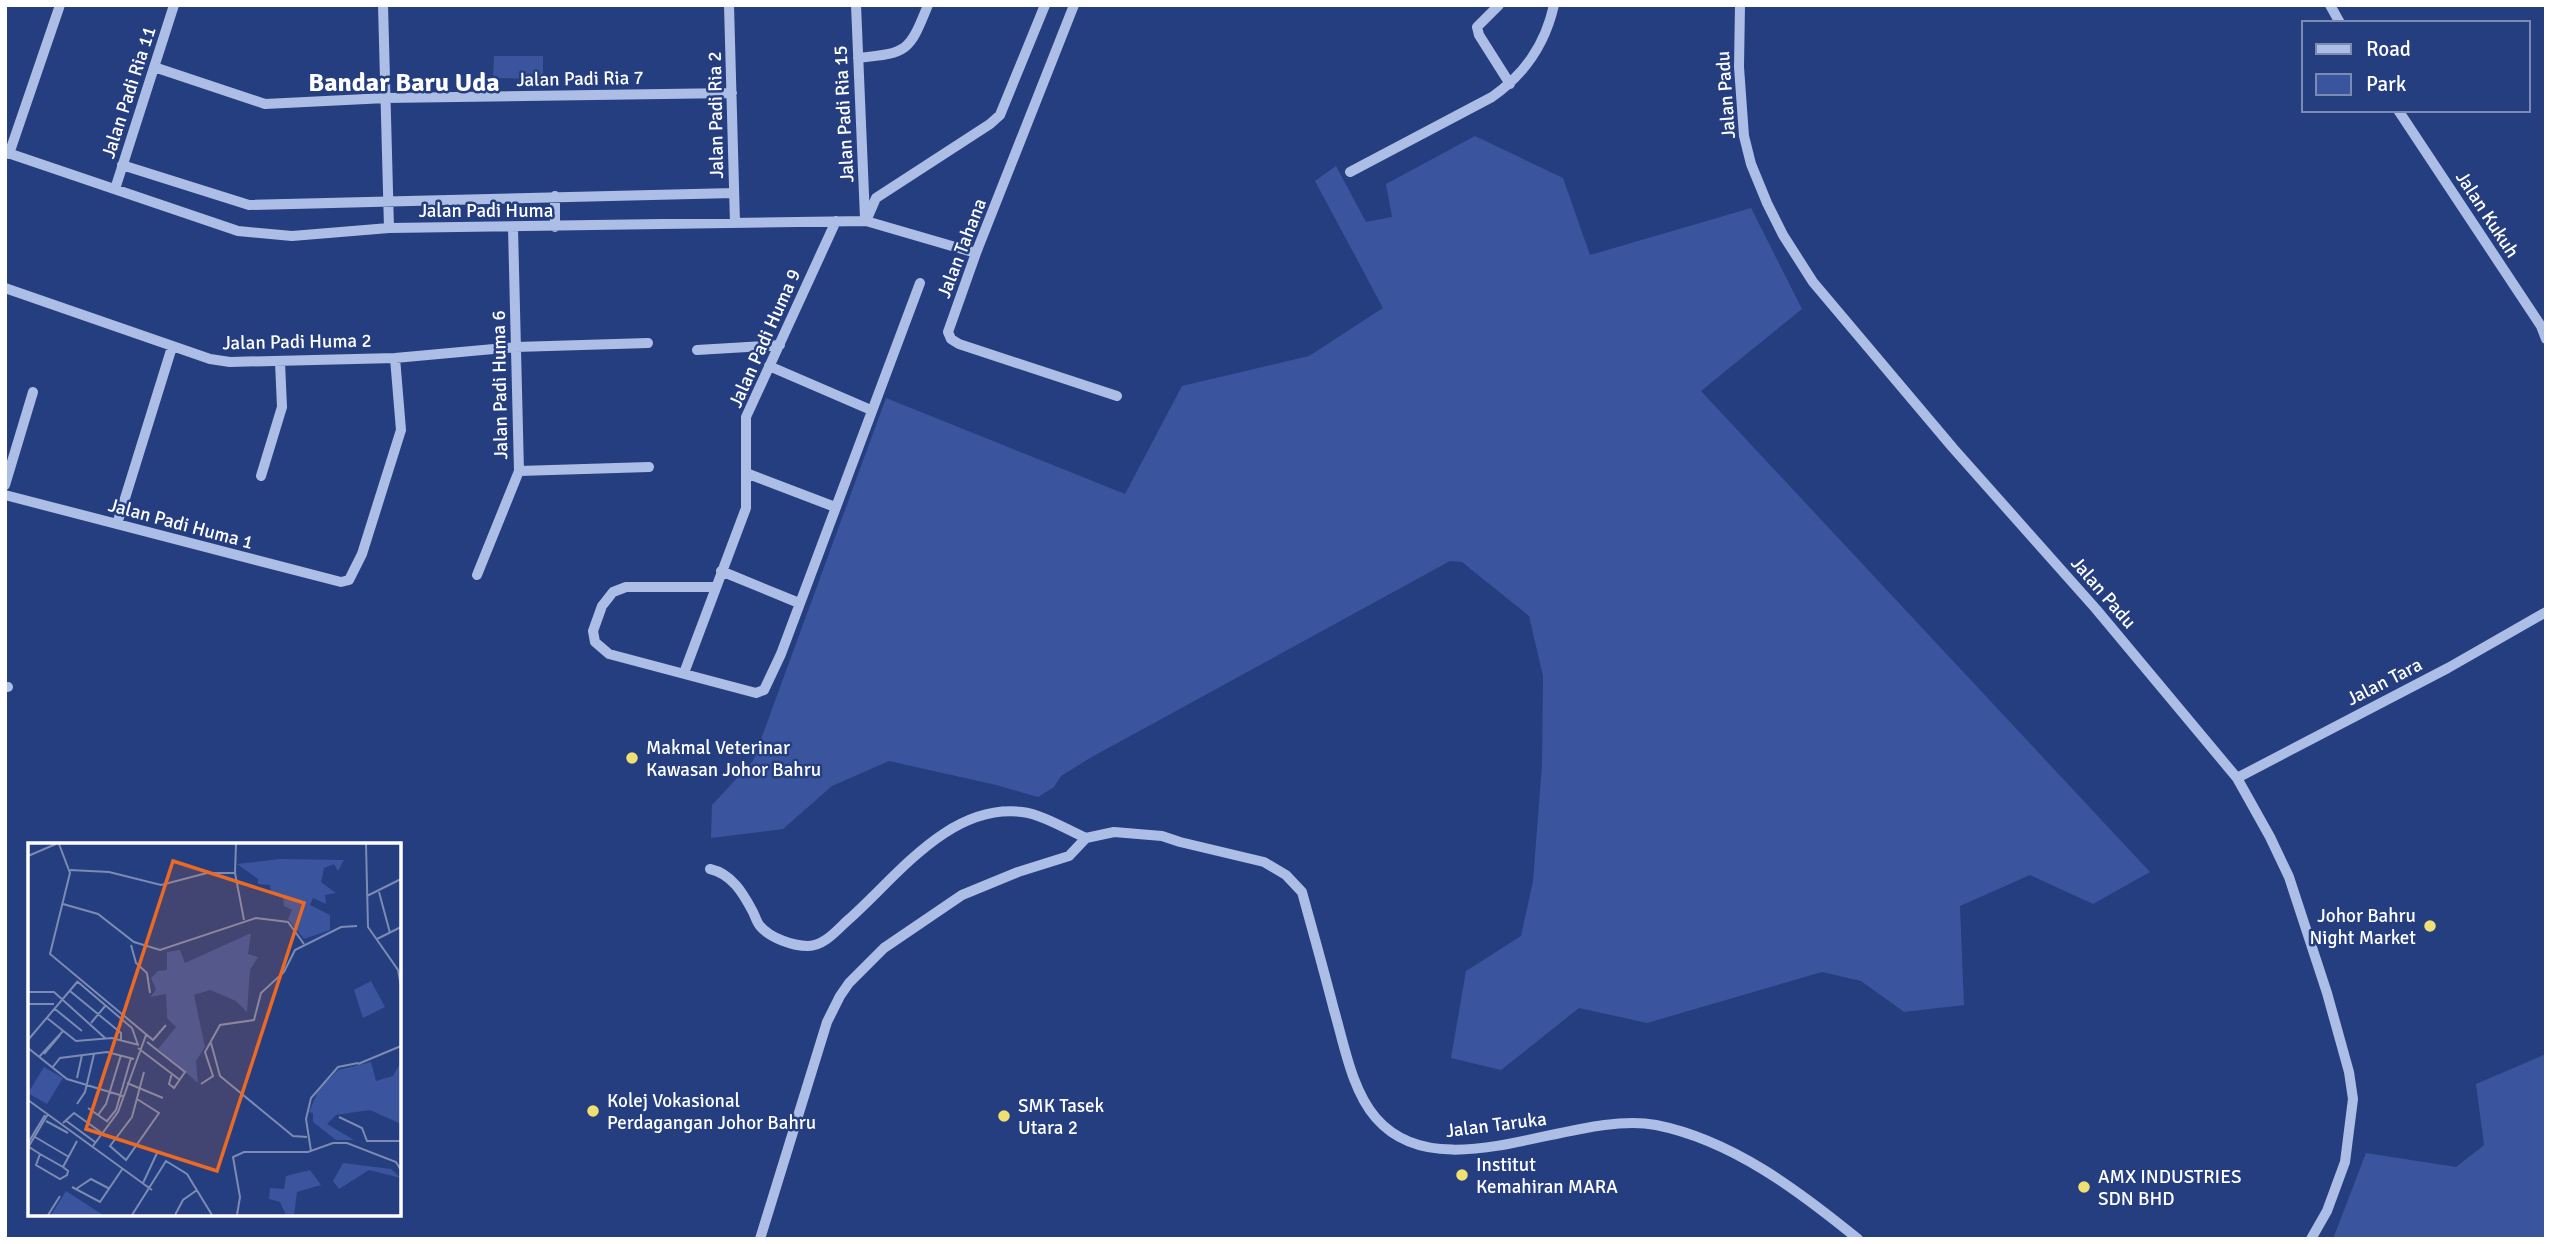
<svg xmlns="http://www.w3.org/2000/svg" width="2551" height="1244" viewBox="0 0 2551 1244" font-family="Signika,sans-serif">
	<rect width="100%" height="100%" fill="#253e80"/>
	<path fill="#3a559e" d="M494,56H543V79L493,78Z
		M1475,136L1563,178L1590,255L1751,208L1802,309L1701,391L2150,872L2093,904L2030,875L1960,906L1964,1005L1904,1012L1861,981L1822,972L1647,1023L1579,1008L1501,1070L1451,1058L1466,971L1521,936L1533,881L1542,765L1543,676L1529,616L1462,562L1450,561L1090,758L1061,776L1054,787L1038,797L996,785L889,761L832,786L783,829L711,838L712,805L753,761L886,398L1125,494L1182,386L1309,356L1383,308L1315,181L1336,166L1366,222L1392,217L1386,184Z
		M2546,1054V1239H2333L2366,1153L2456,1167L2484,1145L2476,1084Z"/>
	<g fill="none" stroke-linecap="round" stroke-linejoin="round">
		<path stroke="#acbde6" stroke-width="10" d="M383,5L389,228
			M729,5L735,223
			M856,5L865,218
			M1074,5L976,253L948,332L951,339L959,344L1117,396
			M1499,5L1477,27L1479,35L1510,84
			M1740,5L1739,67L1744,136L1751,164L1767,203L1783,235L1813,282L1953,448L2096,609L2237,778L2270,837L2289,877L2327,993L2349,1072L2353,1099L2345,1162L2327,1211L2311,1239
			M2330,5L2340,23
			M858,58C908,53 909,52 928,5
			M154,67L265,104L386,98L732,93
			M2398,110L2541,326L2546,339
			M5,152L238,231L292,236L389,228L866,221L976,253
			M9,154L60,5
			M122,165L249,205L734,193
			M1350,172L1492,97C1525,74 1545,45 1554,5
			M115,189L174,5
			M555,196V227
			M866,221L876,198L990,124L1000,115L1045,5
			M5,288L210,359L230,362L395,358L516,347L648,343
			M697,350L780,345
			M769,366L871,410
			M519,471L649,467
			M746,473L835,507
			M261,476L282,407L280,362
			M5,485L33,392
			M5,495L341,582L349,580L362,554L401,430L395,358
			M117,524L172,347
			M721,571L799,603
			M477,575L519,471L513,228
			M716,587H626L613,592L602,606L593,631L595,642L609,654L756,693L764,690L781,654L920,283
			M684,673L746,508V417L836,221
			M5,687H8
			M2237,778L2448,668L2546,612
			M1086,838L1114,832L1162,836L1180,842L1264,862L1286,875L1302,892C1313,932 1324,971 1334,1010C1344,1044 1352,1091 1376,1118C1441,1193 1574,1109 1656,1125C1732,1140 1799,1191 1858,1239
			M710,869C732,874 743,893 753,912C755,916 757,923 760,926C770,938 793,946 808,946C824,946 837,930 848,920C896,878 949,803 1022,812C1041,814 1068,830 1086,838
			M760,1239L827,1022L840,996L849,983L884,948L962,895L1018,872L1069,856L1086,838"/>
	</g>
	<g fill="#f0e071" stroke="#253e80" stroke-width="2.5">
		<circle cx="632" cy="758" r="7"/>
		<circle cx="2430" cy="926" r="7"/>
		<circle cx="593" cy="1111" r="7"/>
		<circle cx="1004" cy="1116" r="7"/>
		<circle cx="1462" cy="1175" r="7"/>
		<circle cx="2084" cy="1187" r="7"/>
	</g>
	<g text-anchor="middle" stroke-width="5" stroke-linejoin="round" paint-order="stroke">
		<g font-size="19" fill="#fff" stroke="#253e80">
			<text transform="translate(580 78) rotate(-1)" y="7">Jalan Padi Ria 7</text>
			<text transform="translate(128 92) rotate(-72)" y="7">Jalan Padi Ria 11</text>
			<text transform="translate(1725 95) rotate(-94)" y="7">Jalan Padu</text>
			<text transform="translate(843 114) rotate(-93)" y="7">Jalan Padi Ria 15</text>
			<text transform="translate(715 115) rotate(-91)" y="7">Jalan Padi Ria 2</text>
			<text x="486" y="217">Jalan Padi Huma</text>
			<text transform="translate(2488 214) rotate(57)" y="7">Jalan Kukuh</text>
			<text transform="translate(961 248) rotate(-69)" y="7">Jalan Tahana</text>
			<text transform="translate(764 338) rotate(-66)" y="7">Jalan Padi Huma 9</text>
			<text transform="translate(297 341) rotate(-1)" y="7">Jalan Padi Huma 2</text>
			<text transform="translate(499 385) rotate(-91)" y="7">Jalan Padi Huma 6</text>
			<text transform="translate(181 523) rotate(15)" y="7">Jalan Padi Huma 1</text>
			<text transform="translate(2104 592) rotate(49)" y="7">Jalan Padu</text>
			<text transform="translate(2384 681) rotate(-27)" y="7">Jalan Tara</text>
			<text transform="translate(1496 1124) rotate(-7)" y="7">Jalan Taruka</text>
		</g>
		<g font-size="19" fill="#fff" stroke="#253e80" text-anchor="start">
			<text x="646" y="754">Makmal Veterinar<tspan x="646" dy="22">Kawasan Johor Bahru</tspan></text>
			<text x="2416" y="922" text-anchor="end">Johor Bahru<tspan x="2416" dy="22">Night Market</tspan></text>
			<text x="607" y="1107">Kolej Vokasional<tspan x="607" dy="22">Perdagangan Johor Bahru</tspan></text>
			<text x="1018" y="1112">SMK Tasek<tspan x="1018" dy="22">Utara 2</tspan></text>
			<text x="1476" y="1171">Institut<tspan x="1476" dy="22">Kemahiran MARA</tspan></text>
			<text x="2098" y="1183">AMX INDUSTRIES<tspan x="2098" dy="22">SDN BHD</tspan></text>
		</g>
		<g font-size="26" font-weight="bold" fill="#fff" stroke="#253e80">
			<text x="404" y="91">Bandar Baru Uda</text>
		</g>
	</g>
	<g transform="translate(28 843)">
		<rect width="373" height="373" fill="#253e80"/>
		<path d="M252,16L316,17L310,28L306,21L296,25L293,39L308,50L297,52L298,61L285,55L282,62L302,72V87L276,96L260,76L264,67L256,63L255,51L243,50L242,42L230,41V36L209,21ZM223,90L220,111L230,114L222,127L219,169L208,158L182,147L166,152L177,204L168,218L170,240L130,206L148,184L139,175L138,151L122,154L128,147L123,135L130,128L139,127V109L152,107L157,120ZM343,138L357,164L335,175L326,147ZM343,219L348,238L365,233L373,219V281L342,267L308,272L299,281L326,297H308L285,279V270L281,269L290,248L310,227ZM16,224L35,235L19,261L0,250ZM315,320L363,326L373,335L341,327L311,346L305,338ZM282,327L293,342L269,349L266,372H258L252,359L241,356L242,345L256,346L258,333ZM38,348L75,372H23Z" fill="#3a559e"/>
		<path fill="none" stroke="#7c8bb3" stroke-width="2" d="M31,1L42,30L22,111L125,197L138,182M208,1L207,30L216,77M338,1L340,84L370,127L373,143M0,13L28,1M42,27L81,29L133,42L179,30H207M351,49L362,90M339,53L373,36M35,61L70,71L106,99L132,107L228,75L260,79L276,101M349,96L373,84M103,102L108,120L119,130L122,150M50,139L104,185L110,202M42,148L93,190V198M0,149H26L77,195M0,161H26M27,166L54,188M19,175L48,198L84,195L111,202M63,180L78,162M0,197L50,138M119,199L157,229L146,245L141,241L144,230M183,200L192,233L265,293L279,294M0,205L39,236L95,253M110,205L152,237M16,211L32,192M11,214L35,188M330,221L373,203M24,225L32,215L79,209L106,216M49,235L54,212M99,240L135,255M173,241L185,233L177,209L192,182L226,177L233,150L256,129L267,107L313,84L329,83M109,256L131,270L98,317L82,303L104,274L116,229M0,257L124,347M49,261L57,249L66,211M60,265L80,279M70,272L78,261L93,212M311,274L334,285L339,298H373M37,277L67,299M18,278L40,290M79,278L88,267L103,215M35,280L46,270L74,290M7,294L41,314M0,300L17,272M1,303L20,271M65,303L90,269L118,192M1,304L12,311L35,324L40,328L39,332L32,336L8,322L12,311M283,308L278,276L283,255L310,224L330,220M35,324L49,298M115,340L130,308M44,344L72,359L95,325M48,346L63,336L82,346M20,372L32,353M104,372L138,318L159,331L184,372M147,372L155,357L169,347M209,372L212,354L205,314L216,309H280L305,300H319L368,319L373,327"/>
		<path fill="#ea6a24" fill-opacity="0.15" stroke="#ea6a24" stroke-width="3.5" d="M145,18L276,60L189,328L58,286Z"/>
		<rect width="373" height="373" fill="none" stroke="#fff" stroke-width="3.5"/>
	</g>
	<rect width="2551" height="1244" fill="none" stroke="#ffffff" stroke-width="14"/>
	<rect x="2302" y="21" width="228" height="91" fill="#253e80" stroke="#7c8bb3" stroke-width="2"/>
	<rect x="2316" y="44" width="35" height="10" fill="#acbde6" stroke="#7c8bb3" stroke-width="2"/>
	<text x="2366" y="56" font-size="21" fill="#ffffff">Road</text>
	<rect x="2316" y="74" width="35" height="21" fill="#3a559e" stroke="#7c8bb3" stroke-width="2"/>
	<text x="2366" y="91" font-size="21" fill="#ffffff">Park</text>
</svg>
